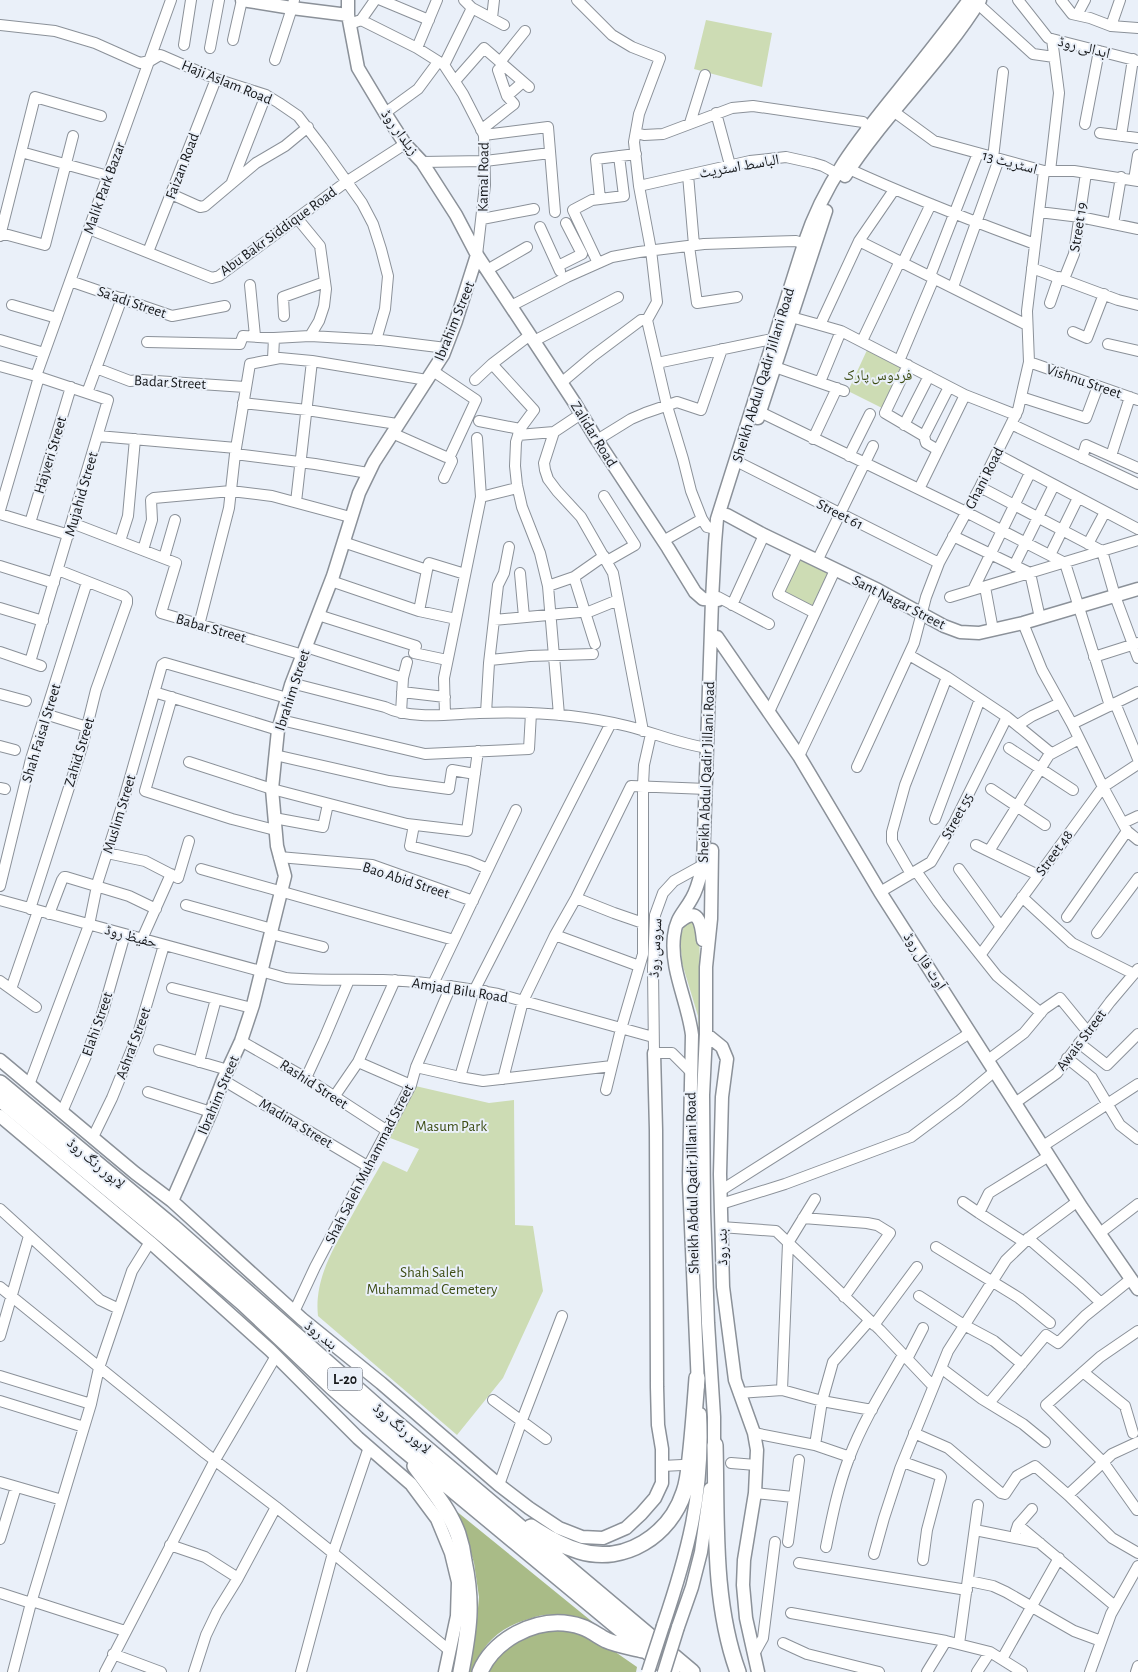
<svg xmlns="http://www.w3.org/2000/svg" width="1138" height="1672" viewBox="0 0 1138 1672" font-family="'Alegreya Sans','Noto Naskh Arabic',sans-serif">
	<rect width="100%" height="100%" fill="#eaf0f9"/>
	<path fill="#cddcb4" d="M706,20L772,33L762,87L694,69Z
		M868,348L905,366L884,409L848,391Z
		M798,552L835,570L815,613L778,594Z
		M691,920L699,932L700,967V1050L698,1016L682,963L680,938L685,923Z
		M411,1085L489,1103L514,1100L515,1225L533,1226L543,1291L503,1378L457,1435L318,1316C314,1280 333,1249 350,1219C361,1199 372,1180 383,1161L407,1172L419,1149L385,1136Z"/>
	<path fill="#a9bb87" d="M450,1506L595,1624C581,1620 567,1615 552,1615C544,1614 537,1616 529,1619C498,1628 484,1643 471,1672H467L476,1631L479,1597L474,1563L464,1530Z
		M540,1628L580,1632L611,1649L637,1667L636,1672H487L501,1650Z"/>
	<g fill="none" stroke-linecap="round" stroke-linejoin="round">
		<g stroke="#8b9199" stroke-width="12">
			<path id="minor" d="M381,0L429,20
				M464,0L472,8
				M577,0L612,35L632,47L660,58L639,114L634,142L639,186L651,250L657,302L647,320L667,406L683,459L691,491L702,519L707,527L716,529
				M1018,0L1048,38L1138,61
				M1061,0L1072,14L1090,18L1111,26L1138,28
				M978,4L1033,54L1054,57
				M1077,15L1085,0
				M492,18L494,0
				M361,20L375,0
				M350,24L361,20L417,48L444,65L463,94L484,135L485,185L477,255
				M0,25L55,31L95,43L140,63L150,61L160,55L163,56L216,79L266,95L279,103L298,116L322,147L362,203L373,224L381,249L388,276L385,309L376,340
				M1111,26L1120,0
				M233,40L242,0
				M184,45L191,0
				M210,48L219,0
				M417,48L437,0
				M275,60L292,8L294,0
				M500,62L525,31
				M444,65L472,8L504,25
				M503,65L498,70L507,96
				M455,81L484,48L529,87
				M893,111L934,141L1044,171H1074L1138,181
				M385,113L418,89L438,62
				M716,113L730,165
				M690,123L705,75
				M1085,124L1099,51
				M481,130L514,104L507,96L523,82
				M636,133L644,135L663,134L732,108L753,106L863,122L867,127
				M1100,133L1138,138
				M484,135L548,127L555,212
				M1121,136L1133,59
				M21,152L108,176
				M993,158L1003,72
				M422,162L485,161L550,153
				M849,169C910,197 972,221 1035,244
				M1050,171L1059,93L1052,39
				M688,175L694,245
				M1134,180L1138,155
				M232,182L266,95
				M639,186L750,161L786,157L813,163L823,166L836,173
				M894,190L859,241L820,325L841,331L965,395
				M171,194L200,207L205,206L256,163L285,146L308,127
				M600,199L596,159L636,154
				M1039,212L1080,217L1138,229
				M297,218L320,246L326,289L324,306L319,321L310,336
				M482,219L534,209
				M1113,224L1121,177
				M540,227L560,271
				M89,229L212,278L219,276L346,182L405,144
				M1,233L45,245L73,136
				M0,236L35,97L101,116
				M859,241L1027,325
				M689,246L697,303L737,297
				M148,252L216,79
				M903,262L931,204
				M598,263L573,210L592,200L624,196L619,156
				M558,266L582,254L566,223
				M1032,268L1118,300L1138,305
				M487,270L527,247
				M930,276L978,153
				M1064,279L1074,254L1086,173
				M70,281L172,316L225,306
				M250,285L255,336
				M953,287L999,159
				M1050,303L1059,277
				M12,305L57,318
				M511,306L567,277L612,257L639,252L704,244L796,241L804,244
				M284,316L283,297L325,282
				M791,317L820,325
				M1073,332L1087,338L1104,294
				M530,335L492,364L534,410L520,429L516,442L515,466L517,485L522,507L540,553L548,586L559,715
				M0,340L44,353
				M534,341L618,297
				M862,341L900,261
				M147,342L240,344L243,336L274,338
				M1108,344L1138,351
				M273,359L274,338L310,336L381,340L446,348
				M899,361L934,278
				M1029,362L1138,400
				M657,363L767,340L773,341
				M908,365L885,413L924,436
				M0,366L36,376L108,400L30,662
				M775,367L844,391
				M96,368L130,381L141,380L245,387
				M433,371L476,400L450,456L452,461L444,478
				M36,376L171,0
				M475,380L492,364
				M820,382L841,331
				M561,383L593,356L641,320H647
				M87,393L122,298
				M1021,397L1086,418L1098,386
				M243,403L307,410L397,424
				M760,412L966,512L1065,563L1110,706
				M479,421L520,429
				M1011,424L1138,484
				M904,425L929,376
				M554,432L544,463L545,470L548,479L557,491L581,517L613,573L643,731
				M392,433L446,457L450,456
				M518,435L554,432L581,414
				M98,436L236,448
				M813,439L837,388
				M597,440L631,419L645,413L677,402L701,410L722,349
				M938,450L926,443L924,436L949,387
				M235,454L315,464L368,473
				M996,454L1138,529
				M849,456L870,414
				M1111,456L1130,397
				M1082,458L1086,445L1138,468
				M742,464L939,563
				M980,487L1102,551L1115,596L1138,658
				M919,489L965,395L1016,415
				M604,496L635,545L607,561
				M481,497L517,488
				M296,502L312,361
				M0,510L39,377
				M0,514L69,535
				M30,523L71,387
				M72,523L176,563L161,613L303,655
				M953,536L1030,573L1040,618
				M120,541L128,516L135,439
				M663,541L702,519
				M343,542L427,570L429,563L465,574
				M1088,544L1105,512
				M143,550L152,520L151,500L154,498L231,491L272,496L350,517
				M798,552L778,594L815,613
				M1050,555L1078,498
				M164,558L175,520
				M817,561L873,446
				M0,566L54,583
				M1014,566L1054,485
				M520,573L524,617
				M574,577L595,644
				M331,581L419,611L456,619
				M548,586L574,577L604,556
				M985,587L993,630
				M973,590L1030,473
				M718,597L769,624
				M950,597L1138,540
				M732,605L764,535
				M0,608L43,621
				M419,611L427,570
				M318,615L416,646L414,653L447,660
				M494,620L591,611L618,600
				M1023,623L1042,670L1072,724L1103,787L1127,831L1138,840
				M199,625L229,508L235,454L250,364L280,358L312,361L427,380
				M306,647L403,678
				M0,652L41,666
				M909,655L947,677
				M1094,657L1138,643
				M490,660L530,656L593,654
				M291,683L385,707C411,720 450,714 479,713C528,711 579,714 627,726C655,733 679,744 708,748
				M154,692L278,730
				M402,692L445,697
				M0,694L26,701
				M172,697L145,791L232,819L275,830
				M1115,703L1138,759
				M769,712L835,570
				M401,713L403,678L407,662
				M486,713L489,663L498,585L504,573L509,547
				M45,714L87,727
				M445,715L444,678L481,497L477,438
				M281,720L425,754L529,749L531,713
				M1072,724L1138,692
				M1018,725L1032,716L1060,703
				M0,746L15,750
				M1009,748L1073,790
				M275,755L389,781L449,789L452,770L475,774
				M799,756L878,590
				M189,762L272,789L407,824L467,831L478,751
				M857,767L914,643L926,597L939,563L980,487L1018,410L1029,362L1027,311L1044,171
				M0,788L5,789
				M991,789L1045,825
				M274,818L323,827L328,804
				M935,819L980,699
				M1123,823L1138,816
				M414,825L410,846L469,861L488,869
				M976,845L1038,875
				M989,851L1049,755L1079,739
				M107,853L145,861L178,878L189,841
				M279,857L372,865L473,901
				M201,869L454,940
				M959,869L1001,927
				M916,871L938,902L997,976L1041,1013
				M911,874L892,841V832L905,785L947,677L1007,717L1051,753
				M0,886L31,759L87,582
				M880,892L931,862L955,821L1007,717
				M1022,897L1072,943L1134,974
				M576,898L614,913L643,923
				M0,900L286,978C318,981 350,979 383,980C421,981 460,987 498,994L653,1037
				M186,905L272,929
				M30,909L82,747L96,690L127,603V599L124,596L58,570
				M49,914L62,880L64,877H66L129,896L156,909
				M1067,917L1127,831
				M1097,933L1138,878
				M271,934L323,947
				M555,935L639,966
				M142,939L171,874
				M981,954L1103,787L1138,764
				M0,981L36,1007
				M433,984L516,810
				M172,988L252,1008
				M11,989L38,911
				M475,989L611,723
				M485,991L460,1077L483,1081L612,1066
				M241,1041L306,1078L386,1130
				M1079,1043L1107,1065L1138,1034
				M159,1050L228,1070
				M1067,1058L1092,1078L1120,1125L1138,1139
				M988,1060L1024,1033L1044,1009L1060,998L1087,1031
				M199,1062L216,999
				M358,1062L411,1085
				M416,1067L460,1077
				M690,1071L672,1053H654L653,969L655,915L663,893L674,881L703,865
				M306,1078L324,1039L349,980
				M503,1079L523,1001L555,935L576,898L631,786L707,789
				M223,1080L369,1167
				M29,1085L89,925L98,881L122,806L162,665L165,663L287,698
				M606,1090L621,1029L643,954V785L644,765L651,734
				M148,1092L211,1112
				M334,1097L358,1062L395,980
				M1015,1103L1057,1073L1110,1002L1138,969
				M62,1112L86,1056L103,1011L125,934
				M93,1137L112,1098L138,1034L164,945
				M1043,1146L1138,1084
				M720,1191L970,1033
				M963,1202L979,1213
				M721,1204L785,1184L911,1137L959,1101L995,1071
				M0,1209L100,1300L119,1309
				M803,1218L867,1223L877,1225L890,1233L844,1297
				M721,1227L776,1231L880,1330L933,1386
				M1100,1233L1138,1204
				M1028,1238L1080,1283L1101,1303
				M1024,1242L979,1213L989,1193L1049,1156
				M936,1247L1019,1298L1050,1323
				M0,1287L205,1453L276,1507L333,1553L450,1651
				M919,1296L964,1325L994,1341L1022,1364
				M294,1312L315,1267L411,1085L416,1067L451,986
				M874,1325L917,1267
				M0,1336L29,1236
				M907,1359L923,1328
				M941,1368L982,1399L1023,1424L1045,1442
				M1083,1372L1125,1406L1133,1433
				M0,1376L91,1404
				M782,1390L788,1243L815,1199
				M739,1393L782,1390L822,1401L872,1410
				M493,1400L546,1439
				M0,1401L84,1427
				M989,1403L1046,1335L1058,1343L1085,1316L1131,1279
				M754,1433L815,1445L850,1457
				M914,1433L948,1448L1001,1493L1005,1494L1017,1476L1035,1466L1068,1495L1112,1538L1138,1553
				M815,1445L822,1401L833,1362L869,1321
				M903,1462L939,1475L941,1477L927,1530L923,1560
				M731,1463L756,1465
				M662,1466L682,1465
				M0,1482L62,1500
				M499,1485L522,1420L562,1316
				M755,1493L793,1497
				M1068,1495L1112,1454L1138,1442
				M1137,1510L1103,1462L1046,1405L1100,1357L1138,1331
				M1018,1525L1115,1606
				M975,1530L1040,1543
				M1016,1531L1018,1525L1032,1509
				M0,1539L16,1487
				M788,1542L799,1460
				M170,1545L205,1557L238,1578
				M826,1547C832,1517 838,1487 849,1458C863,1421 884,1388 903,1355
				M874,1554L884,1518L900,1469L948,1351L1006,1260L1031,1236L1078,1201
				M799,1563L967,1590
				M969,1581L993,1586L1006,1592L1074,1631L1101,1641
				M0,1593L31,1603
				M32,1601L125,1631
				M791,1613L946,1641L990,1652L1022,1672
				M783,1643L807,1654L879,1672
				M959,1644L978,1505
				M113,1654L161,1672
				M754,1654L763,1638L775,1542
				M1002,1659L1059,1558
				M13,1672L31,1603L91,1404L99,1368L132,1271L150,1242
				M105,1672L215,1460L276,1356
				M194,1672L206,1635L217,1612L238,1578L276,1507
				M301,1672L333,1553L369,1447
				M927,1672L946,1641
				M977,1672L990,1652
				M1090,1672L1111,1614L1138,1566
				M1136,1672L1138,1666"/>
		</g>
		<g stroke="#8b9199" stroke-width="15">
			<path id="major" d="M242,0L292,8L348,15
				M348,0V15L358,68L385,113L405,144L422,162L456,215L477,255L574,402L597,440L668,548L695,592L703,599L718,600
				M845,176C885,114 941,63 980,0
				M758,418L826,211
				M727,515L764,535L878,590L944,626L960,632L979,633L1023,623L1138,589
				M711,637H717L799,756L880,892L1082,1208L1138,1289
				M712,850L711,919L706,967V1034L703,1095L704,1211L708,1323L714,1417V1454
				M677,924C698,905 701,921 703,940
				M706,1034L722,1047L727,1059L722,1097L720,1174L723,1287L735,1380L754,1433L757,1450L755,1493L744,1560L743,1585L746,1618L758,1672
				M0,1060L135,1173L172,1201L302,1319L381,1383L499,1485L529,1508L559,1528L582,1537L603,1538L626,1528L641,1514L655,1498L662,1483V1449L658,1425L657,1387L656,1130L654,1053
				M0,1116L150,1242L270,1350L358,1438L411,1484L437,1519L451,1553L458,1582L457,1616L445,1672
				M172,1201L211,1112L223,1080L241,1041L253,1005L277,908L285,876L277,846L272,789L278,730L291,685L333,576L359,493L374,462L443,355L456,321L477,255
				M698,1386L689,1181L692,1035C688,1002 670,970 674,936C676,917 684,913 692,898C698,888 700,876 703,865L712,600L715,543L717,519L804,244C824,183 858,140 898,91C922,61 946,31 969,0
				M663,1626C688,1552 704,1493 700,1414
				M678,1627L692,1587L701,1552L710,1489"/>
		</g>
		<g stroke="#8b9199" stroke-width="18">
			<path id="highway" d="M0,1083L173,1227L382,1411L692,1672
				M0,1099L166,1237L243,1303L332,1387L401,1447L672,1672
				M715,1445C717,1520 712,1600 738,1672
				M415,1466C430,1487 449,1509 458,1534C461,1543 463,1552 464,1561C473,1603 469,1630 461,1672
				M531,1527C546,1537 562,1546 579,1551C625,1565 670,1535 684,1492C688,1481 689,1469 690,1458C693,1432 695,1405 697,1378
				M480,1672C487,1655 500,1643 516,1634C537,1623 559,1619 582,1627C591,1630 598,1636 606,1640C617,1645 631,1647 643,1650"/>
		</g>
		<use href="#minor" stroke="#fff" stroke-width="10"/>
		<use href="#major" stroke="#fff" stroke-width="12"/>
		<use href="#highway" stroke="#fff" stroke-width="15"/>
		<g stroke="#8b9199" stroke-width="15" stroke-linecap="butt">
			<path id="major-bridge" d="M648,1672L663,1626
				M664,1672L678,1627"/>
		</g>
		<use href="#major-bridge" stroke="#fff" stroke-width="12"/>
	</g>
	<g text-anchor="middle" stroke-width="4" stroke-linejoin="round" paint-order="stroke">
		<rect fill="#eaf0f9" stroke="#56595e" stroke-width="1" x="327.5" y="1367.5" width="35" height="23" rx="4"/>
		<g font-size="14" font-weight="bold" fill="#16181b">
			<text x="345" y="1384">L-20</text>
		</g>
		<g font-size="15" fill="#16181b" stroke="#eaf0f9">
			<text transform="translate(1084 47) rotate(14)" y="5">ابدالی روڈ</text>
			<text transform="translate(227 82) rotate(22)" y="5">Haji Aslam Road</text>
			<text transform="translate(400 132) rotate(54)" y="5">زیلدار روڈ</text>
			<text transform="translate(1010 162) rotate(15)" y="5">اسٹریٹ 13</text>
			<text transform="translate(182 166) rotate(-69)" y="5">Faizan Road</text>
			<text transform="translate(739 166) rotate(-10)" y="5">الباسط اسٹریٹ</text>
			<text transform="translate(483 177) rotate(-89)" y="5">Kamal Road</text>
			<text transform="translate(104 188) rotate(-70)" y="5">Malik Park Bazar</text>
			<text transform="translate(1078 227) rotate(-81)" y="5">Street 19</text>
			<text transform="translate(278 231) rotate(-36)" y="5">Abu Bakr Siddique Road</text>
			<text transform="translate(132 302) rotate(19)" y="5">Sa'adi Street</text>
			<text transform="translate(454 321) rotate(-68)" y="5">Ibrahim Street</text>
			<text transform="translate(763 375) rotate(-73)" y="5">Sheikh Abdul Qadir Jillani Road</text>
			<text transform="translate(1084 381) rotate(19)" y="5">Vishnu Street</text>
			<text transform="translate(170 382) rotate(3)" y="5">Badar Street</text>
			<text transform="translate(594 434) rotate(58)" y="5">Zalidar Road</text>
			<text transform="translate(50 455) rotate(-73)" y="5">Hajveri Street</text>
			<text transform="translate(984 478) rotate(-63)" y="5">Ghani Road</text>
			<text transform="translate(81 494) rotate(-74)" y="5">Mujahid Street</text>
			<text transform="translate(840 514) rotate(27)" y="5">Street 61</text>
			<text transform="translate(899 602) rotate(27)" y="5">Sant Nagar Street</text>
			<text transform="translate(211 628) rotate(16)" y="5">Babar Street</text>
			<text transform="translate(292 690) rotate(-72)" y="5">Ibrahim Street</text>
			<text transform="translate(41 733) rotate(-73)" y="5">Shah Faisal Street</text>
			<text transform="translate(79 752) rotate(-73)" y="5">Zahid Street</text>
			<text transform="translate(706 772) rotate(-88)" y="5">Sheikh Abdul Qadir Jillani Road</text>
			<text transform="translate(119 814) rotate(-73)" y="5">Muslim Street</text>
			<text transform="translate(957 816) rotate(-61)" y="5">Street 55</text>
			<text transform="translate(1054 853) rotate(-54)" y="5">Street 48</text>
			<text transform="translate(406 880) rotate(18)" y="5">Bao Abid Street</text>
			<text transform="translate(131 936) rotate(15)" y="5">حفیظ روڈ</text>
			<text transform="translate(655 948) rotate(-87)" y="5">سروس روڈ</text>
			<text transform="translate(925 961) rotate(57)" y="5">آوٹ فال روڈ</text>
			<text transform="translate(460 990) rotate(9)" y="5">Amjad Bilu Road</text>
			<text transform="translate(97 1024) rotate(-71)" y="5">Elahi Street</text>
			<text transform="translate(1081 1040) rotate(-53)" y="5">Awais Street</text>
			<text transform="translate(133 1043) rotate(-70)" y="5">Ashraf Street</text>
			<text transform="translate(314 1084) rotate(33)" y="5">Rashid Street</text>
			<text transform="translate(218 1095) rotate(-67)" y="5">Ibrahim Street</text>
			<text transform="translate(296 1123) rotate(31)" y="5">Madina Street</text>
			<text transform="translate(96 1163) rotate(40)" y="5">لاہور رنگ روڈ</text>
			<text transform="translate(369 1164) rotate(-63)" y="5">Shah Saleh Muhammad Street</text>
			<text transform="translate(692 1183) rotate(-91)" y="5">Sheikh Abdul Qadir Jillani Road</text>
			<text transform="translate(722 1247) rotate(-91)" y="5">بند روڈ</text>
			<text transform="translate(321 1335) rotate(39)" y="5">بند روڈ</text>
			<text transform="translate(402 1428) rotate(40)" y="5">لاہور رنگ روڈ</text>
		</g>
		<g font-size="15" fill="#3d4d14" stroke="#eaf0f9">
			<text x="878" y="380">فردوس پارک</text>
			<text x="451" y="1131">Masum Park</text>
			<text x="432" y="1277">Shah Saleh<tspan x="432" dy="17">Muhammad Cemetery</tspan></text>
		</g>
	</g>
</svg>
